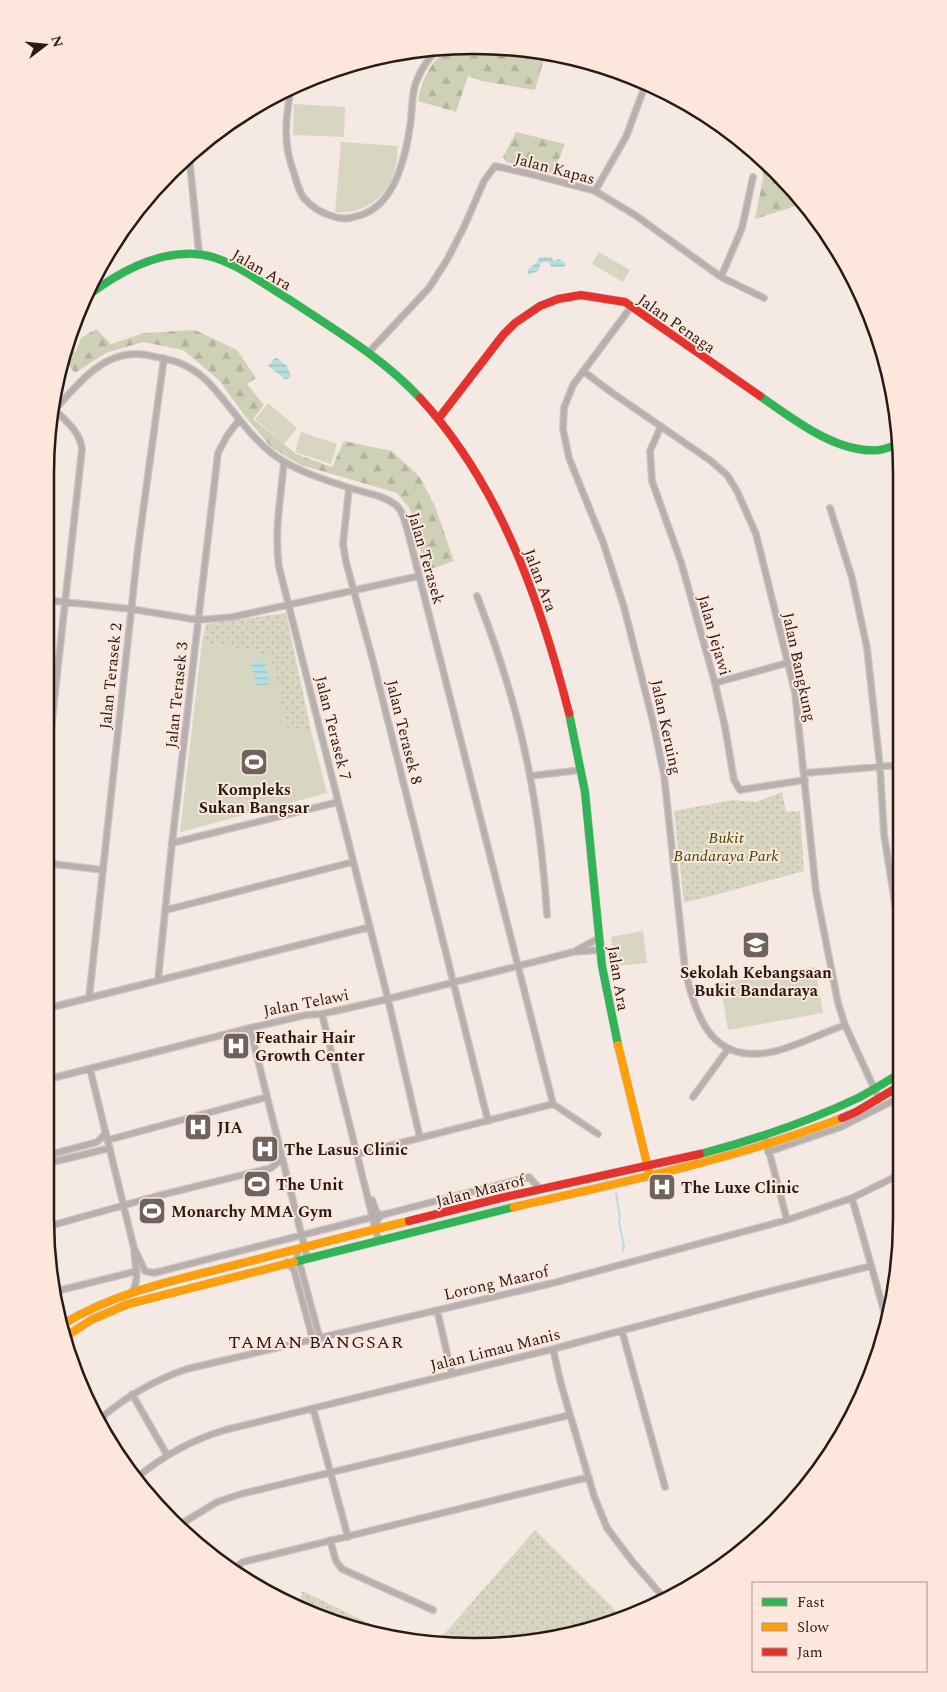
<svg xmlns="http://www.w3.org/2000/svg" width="947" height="1692" viewBox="0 0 947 1692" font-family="Spectral,serif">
	<defs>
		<pattern id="forest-firs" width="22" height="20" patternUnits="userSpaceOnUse" patternTransform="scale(1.25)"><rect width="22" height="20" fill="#cfd1b6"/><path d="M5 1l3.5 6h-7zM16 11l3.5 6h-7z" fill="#b2b39c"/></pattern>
		<pattern id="park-dots" width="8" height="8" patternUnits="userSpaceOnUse" patternTransform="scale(1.25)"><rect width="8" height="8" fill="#d6d6c1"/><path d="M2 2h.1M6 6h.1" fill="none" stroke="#b8b7a5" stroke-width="1.8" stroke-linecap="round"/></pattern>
		<pattern id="water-rules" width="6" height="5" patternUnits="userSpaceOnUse" patternTransform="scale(1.25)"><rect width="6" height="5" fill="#b7dfe0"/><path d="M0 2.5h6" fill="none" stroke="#9dbfbf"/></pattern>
	</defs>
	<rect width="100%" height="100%" fill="#f5e9e4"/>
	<path fill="#d6d6c1" d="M294,104L345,107L344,137L293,135Z
		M341,142L397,146C400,183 374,216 335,212Z
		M599,252L630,270L623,282L592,264Z
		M268,403L297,428L284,444L255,419Z
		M301,432L337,444L331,464L295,452Z
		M202,642L270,656L287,727L311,731L327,793L180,832Z
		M643,931L647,963L615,966L611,937Z
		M815,967L823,1013L728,1030L720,983Z"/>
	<path fill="url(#forest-firs)" d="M453,46L530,49L546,53L535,90L482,81L468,76L456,112L418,101C421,80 433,56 453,46Z
		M516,132L565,144L553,174L506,162L503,157Z
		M765,162L776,170L801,200L802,204L755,219L763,178L762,164Z
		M96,329L111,344L144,333L195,330L237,350L256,378L247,384L264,405L253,419L296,454L332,467L344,441L392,451L419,476L435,506L454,561L426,571L410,509L397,493L301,465L272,448L244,415L219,380L183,350L143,342L106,353L75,373L63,358L76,351L81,338Z"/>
	<path fill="url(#park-dots)" d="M286,613L311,731L287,728L270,656L202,642L206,624Z
		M782,792L786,812L800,811L804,871L684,903L674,811L733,800L756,802Z
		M535,1530L623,1618L502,1646L439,1640Z
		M303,1591L392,1635L363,1632L298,1603Z"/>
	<path fill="url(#water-rules)" d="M540,257H552L553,261L559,259L566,264L564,267H552L548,262L541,263L538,271L528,275V269L536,263Z
		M276,357L287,366L291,376L286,380L268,366Z
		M264,660L270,684L257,687L251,663Z"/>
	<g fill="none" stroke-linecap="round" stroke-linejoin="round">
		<path stroke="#b7dfe0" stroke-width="2" d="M616,1193L620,1217L619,1222L624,1246L623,1251"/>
		<g stroke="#cec5c0" stroke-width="8">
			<path id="street" d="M291,87C286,118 282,142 294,173C296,180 299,191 303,197C311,207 324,214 335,217C344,220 352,218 361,215C397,204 407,151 411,119C412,109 412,99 414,89C418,72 428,59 439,47
				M189,155L199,253
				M595,191L626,137L646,83
				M823,228L843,262
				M721,277L742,228L753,177
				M631,307L573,385L564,408L563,429L569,458L603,542L624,607L653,722L664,775L685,969C696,1021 714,1066 776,1051C799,1045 822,1033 845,1025
				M368,353L429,288L447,260L464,227L484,181L495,166L526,173L595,191L635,215L721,277L764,298
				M583,371L611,392L711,461L727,475L737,491L756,534L795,692L816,891L838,1003L845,1025L879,1099
				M51,414C74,389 100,352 138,354C146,354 154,357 161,358C179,361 197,370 210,384C234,410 252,442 283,461C303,473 328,481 350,488C365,493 383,495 396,505C403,511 405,523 408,532L553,1104L598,1134
				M661,426L650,451L652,481L681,562L715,683L725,727L734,780L740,790L805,780
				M284,462C281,496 274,532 279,567L388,999L420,1138
				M897,487L899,492
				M349,488L343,544L346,562L373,661L488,1121
				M830,508L852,578L867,648L880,767L884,834L900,936
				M477,596C494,640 509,684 520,730C535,791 543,852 547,915
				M46,600L131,609L198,620L233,617L419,576
				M715,683L787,663
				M805,773L900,765
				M46,775L82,449C80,432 67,422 55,410
				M530,776L581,770
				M172,843L338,802
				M45,863L103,870
				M166,910L353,862
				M577,950L599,938
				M158,980L172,843L218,453L227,436L239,420
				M89,998L138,548L164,358
				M45,1009L370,927
				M322,1014L378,1239
				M250,1028L307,1257
				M90,1069L134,1248C134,1263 141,1278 132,1292
				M45,1080L250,1028L306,1015L322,1014L388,999L573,952L599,950
				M693,1097L728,1049
				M108,1140L267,1097
				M766,1140L787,1220
				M768,1152L841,1127L901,1097
				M357,1154L553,1104
				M45,1156L97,1142L104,1135L105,1131
				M45,1164L110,1148
				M852,1198L888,1325
				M372,1200L377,1213L382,1215
				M46,1227L157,1196L271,1168L282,1159
				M376,1227L378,1218L382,1215L529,1177L540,1189
				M134,1248L145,1271L154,1273L373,1217
				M296,1250L320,1339
				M287,1262L294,1270L313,1340
				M57,1291L137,1271
				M437,1310L452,1374
				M622,1331L665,1487
				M553,1349L561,1384L594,1496L607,1528L632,1561L664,1598
				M132,1394L167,1455
				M313,1408L348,1537
				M101,1418C127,1396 154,1380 187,1369L553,1283L787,1220L852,1198L901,1174
				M134,1480C161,1457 191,1440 225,1430L553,1349L755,1295L871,1266
				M181,1524L217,1502L241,1494L570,1415
				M330,1540L336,1561L342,1569L433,1610
				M231,1571L243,1562L589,1477"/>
		</g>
		<g stroke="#cec5c0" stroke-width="9">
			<path id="fast" d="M87,296C118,273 154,252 195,254C227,255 263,284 290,300C335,330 383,358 420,398
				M760,396C793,419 837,454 879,450C886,449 892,446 898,445
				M569,713L585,792L602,966L618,1045
				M700,1154C754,1140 807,1122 858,1098C873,1090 887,1081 901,1073
				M294,1262L514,1207"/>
		</g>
		<g stroke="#cec5c0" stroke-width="9">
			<path id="slow" d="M618,1045L650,1176
				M514,1207C624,1182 736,1159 842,1118
				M63,1324C116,1292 175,1280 235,1265C293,1250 351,1235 409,1221
				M65,1337L91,1320L128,1304L294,1262"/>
		</g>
		<g stroke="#cec5c0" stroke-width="9">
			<path id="jam" d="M420,398C500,485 540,600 569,713
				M439,418L503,335L515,323L540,306L558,299L581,295L625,302L760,396
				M842,1118L856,1112L901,1085
				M409,1221L505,1197L700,1154"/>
		</g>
		<use href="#street" stroke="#b7b0ae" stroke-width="5.5"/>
		<use href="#fast" stroke="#30b455" stroke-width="8"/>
		<use href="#slow" stroke="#ff9f0a" stroke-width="8"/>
		<use href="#jam" stroke="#e5322d" stroke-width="8"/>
	</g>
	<defs>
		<g id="stadium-square" transform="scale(1.4375)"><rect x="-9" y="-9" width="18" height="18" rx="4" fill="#70635d" stroke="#fde6dc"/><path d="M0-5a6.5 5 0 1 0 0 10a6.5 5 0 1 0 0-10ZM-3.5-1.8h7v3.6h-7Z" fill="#fff"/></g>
		<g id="school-square" transform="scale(1.4375)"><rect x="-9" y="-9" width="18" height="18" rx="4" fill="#70635d" stroke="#fde6dc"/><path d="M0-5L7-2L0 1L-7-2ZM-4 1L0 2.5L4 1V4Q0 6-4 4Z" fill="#fff"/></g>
		<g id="hospital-square" transform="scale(1.4375)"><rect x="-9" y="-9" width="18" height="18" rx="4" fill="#70635d" stroke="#fde6dc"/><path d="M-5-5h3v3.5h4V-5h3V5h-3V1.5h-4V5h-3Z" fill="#fff"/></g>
	</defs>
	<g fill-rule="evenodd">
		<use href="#stadium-square" x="254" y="762"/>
		<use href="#school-square" x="756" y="945"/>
		<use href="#hospital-square" x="236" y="1046"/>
		<use href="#hospital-square" x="198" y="1127"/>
		<use href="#hospital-square" x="265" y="1149"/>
		<use href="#stadium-square" x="257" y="1184"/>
		<use href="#hospital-square" x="662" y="1187"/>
		<use href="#stadium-square" x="152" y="1211"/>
	</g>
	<g text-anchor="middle" stroke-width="4" stroke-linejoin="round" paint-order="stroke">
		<g font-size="16" fill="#281b15" stroke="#fde6dc">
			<text transform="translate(555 168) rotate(15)" y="6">Jalan Kapas</text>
			<text transform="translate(262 269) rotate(30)" y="6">Jalan Ara</text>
			<text transform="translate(677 323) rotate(35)" y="6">Jalan Penaga</text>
			<text transform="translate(427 558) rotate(74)" y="6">Jalan Terasek</text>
			<text transform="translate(541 580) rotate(69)" y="6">Jalan Ara</text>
			<text transform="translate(715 635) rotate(74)" y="6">Jalan Jejawi</text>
			<text transform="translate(800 667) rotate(78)" y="6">Jalan Bangkung</text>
			<text transform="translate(110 676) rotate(-84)" y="6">Jalan Terasek 2</text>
			<text transform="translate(176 695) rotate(-84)" y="6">Jalan Terasek 3</text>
			<text transform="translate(667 727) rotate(78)" y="6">Jalan Keruing</text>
			<text transform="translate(334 728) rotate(76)" y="6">Jalan Terasek 7</text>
			<text transform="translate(405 732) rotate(76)" y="6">Jalan Terasek 8</text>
			<text transform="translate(619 978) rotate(81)" y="6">Jalan Ara</text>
			<text transform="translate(306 1002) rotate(-11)" y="6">Jalan Telawi</text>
			<text transform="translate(480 1190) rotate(-14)" y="6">Jalan Maarof</text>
			<text transform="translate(496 1282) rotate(-13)" y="6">Lorong Maarof</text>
			<text transform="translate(495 1349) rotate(-14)" y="6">Jalan Limau Manis</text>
		</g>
		<g font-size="16" font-weight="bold" fill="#281b15" stroke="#fde6dc" text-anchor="start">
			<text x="254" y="795" text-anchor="middle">Kompleks<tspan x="254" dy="18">Sukan Bangsar</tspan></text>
			<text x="756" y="978" text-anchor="middle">Sekolah Kebangsaan<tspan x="756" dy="18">Bukit Bandaraya</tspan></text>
			<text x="255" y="1043">Feathair Hair<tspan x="255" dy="18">Growth Center</tspan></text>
			<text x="217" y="1133">JIA</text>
			<text x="284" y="1155">The Lasus Clinic</text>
			<text x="276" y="1190">The Unit</text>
			<text x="681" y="1193">The Luxe Clinic</text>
			<text x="171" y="1217">Monarchy MMA Gym</text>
		</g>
		<g font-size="16" font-style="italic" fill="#3b4a00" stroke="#fde6dc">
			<text x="726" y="843">Bukit<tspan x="726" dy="18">Bandaraya Park</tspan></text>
		</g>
		<g font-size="18" letter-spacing="1" fill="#281b15" stroke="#fde6dc">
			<text x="316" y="1348">TAMAN BANGSAR</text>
		</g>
	</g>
	<path d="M0 0H947V1692H0ZM473 54H474A419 419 0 0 1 893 473V1219A419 419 0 0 1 474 1638H473A419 419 0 0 1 54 1219V473A419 419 0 0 1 473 54Z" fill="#fde6dc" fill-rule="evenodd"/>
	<path fill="none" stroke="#281b15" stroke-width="2.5" d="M473 54H474A419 419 0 0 1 893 473V1219A419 419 0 0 1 474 1638H473A419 419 0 0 1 54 1219V473A419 419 0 0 1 473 54Z"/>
	<rect x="752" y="1582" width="175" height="90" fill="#fde6dc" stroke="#a8958c"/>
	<rect x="762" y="1598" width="25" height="8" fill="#30b455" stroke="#a8958c"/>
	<text x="797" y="1607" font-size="15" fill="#281b15">Fast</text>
	<rect x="762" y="1623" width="25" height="8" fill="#ff9f0a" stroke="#a8958c"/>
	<text x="797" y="1632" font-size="15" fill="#281b15">Slow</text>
	<rect x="762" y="1648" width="25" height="8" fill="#e5322d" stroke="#a8958c"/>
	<text x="797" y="1657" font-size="15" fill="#281b15">Jam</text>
	<g transform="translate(45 45) rotate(74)" stroke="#fde6dc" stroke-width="4" paint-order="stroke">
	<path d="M0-4L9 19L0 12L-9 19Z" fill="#281b15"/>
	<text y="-8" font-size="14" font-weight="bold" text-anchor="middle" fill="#281b15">N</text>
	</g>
</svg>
